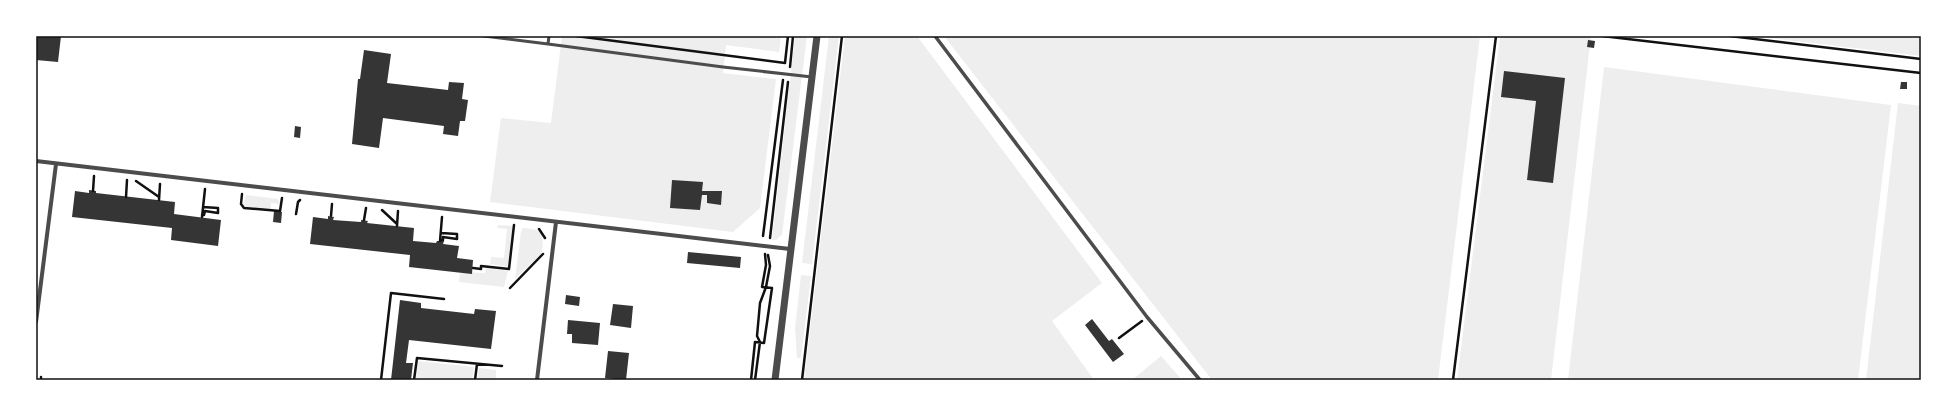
<svg xmlns="http://www.w3.org/2000/svg" width="1957" height="416" viewBox="0 0 1957 416" font-family="Ubuntu,sans-serif">
	<rect width="100%" height="100%" fill="#fff"/>
	<path fill="#eee" d="M562,36H781L779,52L726,45L723,73L776,79L760,208L733,232L490,202L501,118L551,123Z
		M795,36H807L782,235L776,240H772Z
		M829,36H839L812,264L802,263Z
		M845,36H917L1102,283L1052,321L1094,380H804Z
		M944,36H1480L1438,380H1212Z
		M1500,36H1591L1551,380H1457Z
		M1752,36H1921V56Z
		M1604,67L1891,105L1858,380H1568Z
		M1898,103L1921,106V380H1866Z
		M246,195L278,199L280,204L271,203V210L245,207L243,205Z
		M498,225L512,226L513,230L508,267L490,264L491,257L504,258L507,229L497,228Z
		M523,228C543,229 544,234 542,253L515,279L521,232Z
		M486,268L508,271L504,287L459,282L460,272L485,273Z
		M801,275L811,276L801,358H797L795,329Z
		M1161,356L1182,380H1132Z
		M418,361L474,367L472,380H416Z
		M479,368L496,370V380H477Z"/>
	<path fill="#353535" d="M36,36H61L58,62L36,60Z
		M1588,40L1595,41L1594,48L1587,47Z
		M364,50L391,54L387,83L448,90L449,82L464,83L462,99L468,100L465,121H460L458,136L443,134L444,126L383,118L379,148L352,144L358,79H360Z
		M1504,71L1565,78L1553,183L1527,180L1536,101L1501,97Z
		M1901,82H1907V89H1900Z
		M295,126L301,127L300,138L294,137Z
		M672,180L703,182L702,191H722L721,205L707,203V195H702L700,210L670,208Z
		M89,190L96,191V193L175,202L174,214L221,220L218,246L171,240L172,228L72,217L75,191L89,193Z
		M274,211L282,212L281,223L273,222Z
		M328,216L334,217L333,220L361,222V220L368,221L367,223L414,228L413,241L436,243L437,241H444L443,244L459,246L457,258L473,260L472,274L409,267L410,255L310,244L313,217L328,219Z
		M688,252L741,257L740,268L687,263Z
		M566,295L580,297L579,306L565,304Z
		M400,300L421,303V308L474,314L475,309L496,311L491,349L409,340L406,363H413L411,380H391Z
		M613,304L633,306L631,328L610,325Z
		M1092,319L1109,341L1112,339L1124,354L1113,362L1085,325Z
		M568,320L600,323L598,345L572,343V334H567Z
		M608,351L629,353L626,380L605,378Z"/>
	<g fill="none" stroke-linecap="round" stroke-linejoin="round">
		<path stroke="#111" stroke-width="2.5" d="M576,36L785,63
			M1602,36L1921,73
			M1730,36L1921,59
			M785,63L788,36
			M790,67L793,36
			M136,181L159,197
			M93,191L94,176
			M242,194L241,204L244,208L280,211L282,198
			M126,197L127,180
			M159,200L160,184
			M382,210L397,224
			M296,214L298,202L300,200
			M202,215H204L205,211L218,213V208L203,207
			M331,216L332,204
			M202,217L205,189
			M364,220L366,208
			M397,226L398,211
			M539,229L545,238
			M763,236L783,80
			M770,238L788,82
			M440,240H443V237L457,239V234L441,233
			M440,241L442,217
			M473,268L481,269V266L509,269L514,225
			M510,288L543,254
			M1119,338L1142,321
			M41,380V377
			M381,380L391,293L444,299
			M414,380L417,358L502,366
			M475,380L477,364
			M751,380L755,342L764,343L772,288L762,287L766,265L765,254
			M755,380L760,342L757,336L760,303L766,287L770,266L768,255
			M802,380L842,36
			M1453,380L1496,36"/>
		<path stroke="#4c4c4c" stroke-width="3" d="M484,36L548,44L549,36
			M548,44L723,67L812,77"/>
		<path stroke="#4c4c4c" stroke-width="3.5" d="M935,36L1147,317L1200,380"/>
		<path stroke="#4c4c4c" stroke-width="4" d="M36,161L790,249
			M36,322L56,164
			M537,380L556,222"/>
		<path stroke="#4c4c4c" stroke-width="7" d="M775,380L817,36"/>
	</g>
	<rect width="1957" height="416" fill="none" stroke="#ffffff" stroke-width="74"/>
	<rect x="37" y="37" width="1883" height="342" fill="none" stroke="#111" stroke-width="1.5"/>
</svg>
